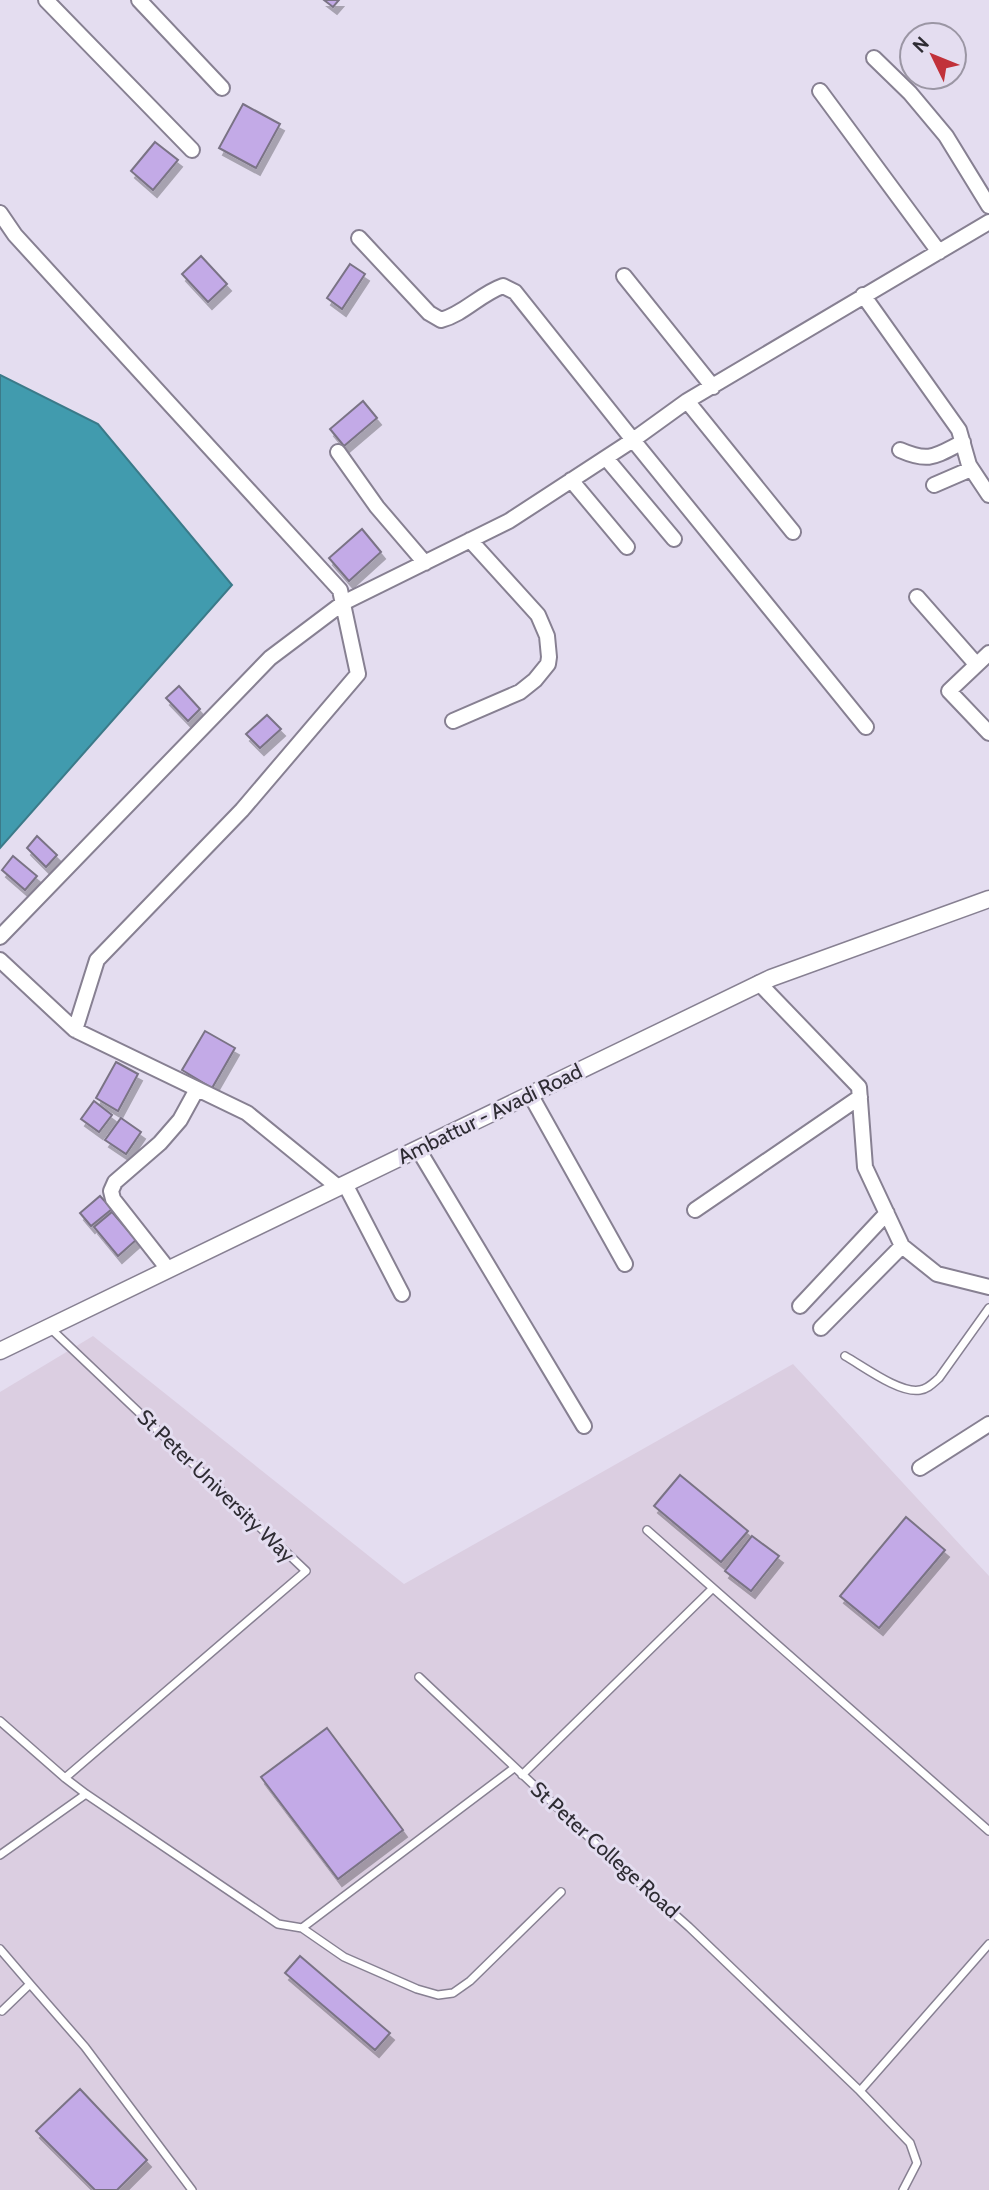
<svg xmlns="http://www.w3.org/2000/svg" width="989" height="2190" viewBox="0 0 989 2190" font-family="Cabin,sans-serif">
	<defs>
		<filter id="shadow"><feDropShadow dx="4" dy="7" stdDeviation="0" flood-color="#0004"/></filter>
	</defs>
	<rect width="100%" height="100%" fill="#e4ddf0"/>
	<path fill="#dbcee1" d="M93,1336L404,1584L793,1364L989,1576V2190H0V1392Z"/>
	<path fill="#419bae" stroke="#3b7a89" stroke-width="2" d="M0,375L98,424L232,585L0,848Z"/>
	<path fill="#c3aae7" stroke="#7a7385" stroke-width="2" filter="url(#shadow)" d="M324,0H339L333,7Z
		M243,104L280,124L256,168L219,148Z
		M155,142L178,160L153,190L131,171Z
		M201,256L227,284L208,302L182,274Z
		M350,264L365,274L342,309L327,298Z
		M363,401L377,418L344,446L330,429Z
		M362,529L381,552L349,581L329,558Z
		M179,686L200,709L188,721L166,698Z
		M267,715L281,729L260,748L246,734Z
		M37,836L57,855L46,867L27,848Z
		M13,856L37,876L25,890L2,870Z
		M205,1031L235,1048L212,1088L182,1070Z
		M116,1062L138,1074L118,1111L96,1098Z
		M94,1101L112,1115L99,1132L81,1119Z
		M121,1118L141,1132L126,1154L105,1140Z
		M100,1196L112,1209L91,1226L80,1213Z
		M112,1212L136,1240L118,1256L94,1227Z
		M680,1475L748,1531L721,1562L654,1506Z
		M906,1517L945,1550L879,1628L840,1596Z
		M752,1536L779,1556L751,1591L725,1571Z
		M327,1728L403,1830L338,1879L261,1777Z
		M300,1956L390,2033L375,2050L285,1973Z
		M80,2089L147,2160L117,2190H95L36,2131Z"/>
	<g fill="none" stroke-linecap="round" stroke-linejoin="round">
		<g stroke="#878092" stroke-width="10">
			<path id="service" d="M49,1327L306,1571L65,1778
				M845,1356C863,1366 900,1394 920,1390C928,1389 933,1383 939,1378L989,1308
				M647,1530L989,1831
				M419,1677L609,1856L689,1927L860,2091L989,1944
				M0,1721L65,1778L86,1794L278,1924L302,1928L514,1768
				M522,1775L713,1588
				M0,1855L86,1794
				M302,1928L344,1957L417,1989L438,1995L453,1993L470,1981L561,1892
				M0,1949L30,1984L2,2011
				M30,1984L85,2047L192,2190
				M860,2091L910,2143L917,2163L903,2190"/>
		</g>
		<g stroke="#878092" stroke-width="18">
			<path id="minor" d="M46,0L192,150
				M139,0L222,88
				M874,58L910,93L946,136L989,206
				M820,91L939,252
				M0,213L15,235L340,590L358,674L242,810L97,960L75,1030L247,1113L338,1187
				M359,238L429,313L441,320C464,314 480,294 503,286L515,292L633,440L866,727
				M624,276L713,387
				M863,295L959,430L969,465L989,495
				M687,401L793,532
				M900,450C930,463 935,456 963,442
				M338,452L377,507L425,563
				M606,458L674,539
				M571,480L627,547
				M934,485L971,469
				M917,597L976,664
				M989,653L949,691L989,733
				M453,721L520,692L535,680L548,664L549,657L547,636L538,615L470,540
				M0,937L270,658L343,603L509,521L633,440L687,401L989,222
				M0,960L75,1030
				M759,983L859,1087L865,1167L902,1246L937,1274L989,1287
				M530,1094L625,1264
				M418,1149L584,1426
				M345,1184L402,1294
				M695,1210L860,1097
				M168,1269L113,1199L111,1191L115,1182L160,1143L180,1120L197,1089
				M800,1306L887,1213
				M821,1328L902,1246
				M920,1468L989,1424"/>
		</g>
		<g stroke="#878092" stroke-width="19">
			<path id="tertiary" d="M0,1351L771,978L989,899"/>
		</g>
		<use href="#service" stroke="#fff" stroke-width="7"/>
		<use href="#minor" stroke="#fff" stroke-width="14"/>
		<use href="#tertiary" stroke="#fff" stroke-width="16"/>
	</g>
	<g text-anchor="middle" stroke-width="6" stroke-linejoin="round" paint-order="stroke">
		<g font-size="21" fill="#2e2c33" stroke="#e4ddf0">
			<text transform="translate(490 1114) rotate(-26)" y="7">Ambattur - Avadi Road</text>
			<text transform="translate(216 1486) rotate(44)" y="7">St Peter University Way</text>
			<text transform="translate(605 1850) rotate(42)" y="7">St Peter College Road</text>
		</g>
	</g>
	<g transform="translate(933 56) rotate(313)"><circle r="33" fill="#e4ddf0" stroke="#9b96a4" stroke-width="2"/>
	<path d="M0-5L12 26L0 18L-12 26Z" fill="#c1313a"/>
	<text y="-10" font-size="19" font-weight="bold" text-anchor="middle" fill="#2e2c33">N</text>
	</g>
</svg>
